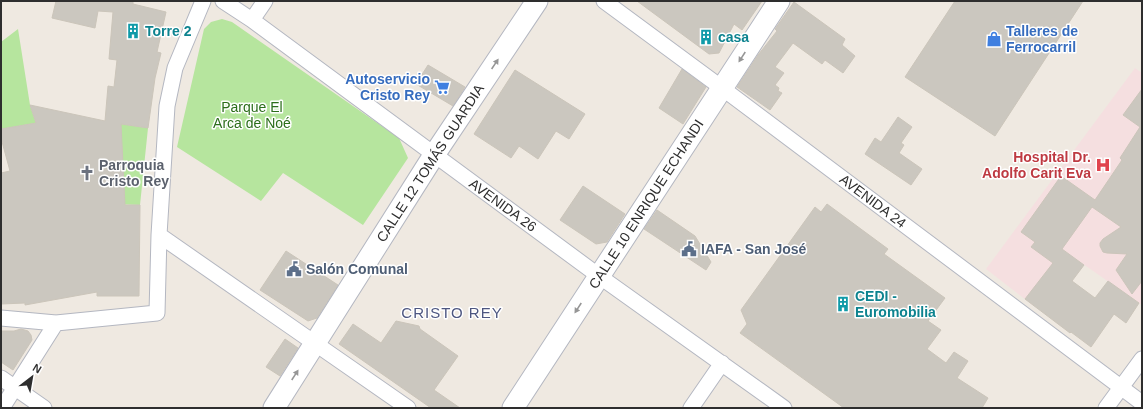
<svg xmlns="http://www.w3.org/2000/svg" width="1143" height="409" viewBox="0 0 1143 409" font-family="Helvetica,sans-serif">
	<rect width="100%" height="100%" fill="#efe9e1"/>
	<path fill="#f5dfe0" d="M1135,68L1142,73V305L1073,257L1035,307L986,269Z"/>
	<path fill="#b6e59e" d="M222,19L232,22L399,138L408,158L363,225L283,173L261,201L177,147L204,29L211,22Z
		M18,29L30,105L36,123L1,129V42Z
		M121,124L148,128L140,205L107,204Z"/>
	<path fill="#cbc7bf" stroke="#cbc5ba" d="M56,1H133V4L166,12L157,52L161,53L155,78L148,128L121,124L125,205H140L139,296H97V292L25,305V303L1,304V173L10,171L1,138V129L36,123L30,105L105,121L108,86L114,87L117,60L109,59L113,12L98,11L95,28L52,18Z
		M637,1H762L742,30L734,24L719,53L709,54Z
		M955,1H1083L995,136L905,77Z
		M794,2L845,39L842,45L855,56L843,73L825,60L822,64L793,43L775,67L784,73L775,85L779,88L778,91L782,93L770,110L737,87L758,55L777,31L775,29Z
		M428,65L465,87L453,106L416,84Z
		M682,69L706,87L683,124L659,108Z
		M515,70L585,114L569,139L556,131L538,159L519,146L511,158L474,134Z
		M1142,89V281L1132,294L1116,270L1127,254L1107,253L1103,252L1100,246V243L1103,239L1121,227L1092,207L1062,249L1084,265L1072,281L1095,298L1108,281L1139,303L1126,323L1114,314L1091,347L1071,332L1070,333L1025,299L1053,263L1031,247L1035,242L1021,232L1061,176L1095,200L1122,160L1120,158L1140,127L1123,115Z
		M898,117L912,127L901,143L904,145L899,153L922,169L911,185L865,154L875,138L881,142Z
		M583,186L625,214L607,242L596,244L560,220Z
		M827,204L888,249L884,254L945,298L928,321L941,330L927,349L946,363L954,352L968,361L957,378L988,398L982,408H844L740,333L747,324L741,310L815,207L821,212Z
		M657,210L695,236L711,262L706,270L644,229Z
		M286,251L338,285L317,318L308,321L260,290Z
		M396,321L419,326L420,329L458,356L434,390L460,408H431L339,344L353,324L381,343Z
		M21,329L28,331L31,335L32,340L13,370L1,362V331H14Z
		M285,339L298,348L280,376L266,367Z"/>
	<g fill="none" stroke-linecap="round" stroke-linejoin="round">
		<g stroke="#b4b7c1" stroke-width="17">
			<path id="street" d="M223,1L252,20L599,276L784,408
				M604,1L722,88L1142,403
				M252,20L265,1
				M159,235L408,408
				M1,318L56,323
				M1,378L44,408
				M2,408L56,323L157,313L159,235L167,106L175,68L203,1
				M691,408L722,363
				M1106,408L1142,359"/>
		</g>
		<g stroke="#b4b7c1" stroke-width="23">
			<path id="secondary" d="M274,408L434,155L537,1
				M513,408L779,1"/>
		</g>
		<use href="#street" stroke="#fff" stroke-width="15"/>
		<use href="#secondary" stroke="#fff" stroke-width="21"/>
	</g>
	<defs><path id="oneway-solid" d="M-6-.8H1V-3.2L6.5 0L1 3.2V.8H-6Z"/></defs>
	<g fill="#969696">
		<use href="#oneway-solid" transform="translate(742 57) rotate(123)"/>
		<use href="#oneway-solid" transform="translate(495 64) rotate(-56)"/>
		<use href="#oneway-solid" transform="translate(578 308) rotate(123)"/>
		<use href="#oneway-solid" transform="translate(295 375) rotate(-57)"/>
	</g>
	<defs>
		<g id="building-bare" transform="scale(1.2)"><path d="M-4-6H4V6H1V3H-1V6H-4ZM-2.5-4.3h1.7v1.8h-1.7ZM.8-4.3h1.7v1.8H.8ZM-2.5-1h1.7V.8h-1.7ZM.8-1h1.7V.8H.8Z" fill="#0f9aa8" stroke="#fff" stroke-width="2.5" paint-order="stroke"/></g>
		<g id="shop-bare" transform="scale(1.2)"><path d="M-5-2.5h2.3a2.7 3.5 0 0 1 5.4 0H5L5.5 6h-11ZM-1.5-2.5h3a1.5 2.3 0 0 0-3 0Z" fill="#3f7fe0" stroke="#fff" stroke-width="2.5" paint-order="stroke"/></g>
		<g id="supermarket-bare" transform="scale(1.2)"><path d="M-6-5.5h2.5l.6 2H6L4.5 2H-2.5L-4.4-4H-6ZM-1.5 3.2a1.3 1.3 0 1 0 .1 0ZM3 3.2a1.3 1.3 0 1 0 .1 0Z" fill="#3f7fe0" stroke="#fff" stroke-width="2.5" paint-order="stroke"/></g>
		<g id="hospital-bare" transform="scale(1.2)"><path d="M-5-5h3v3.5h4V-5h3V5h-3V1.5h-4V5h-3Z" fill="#e0444e" stroke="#fff" stroke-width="2.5" paint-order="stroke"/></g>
		<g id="church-bare" transform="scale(1.2)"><path d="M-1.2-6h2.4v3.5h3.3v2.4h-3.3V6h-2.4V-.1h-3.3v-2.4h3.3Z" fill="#6b7280" stroke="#fff" stroke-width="2.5" paint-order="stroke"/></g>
		<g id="civic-bare" transform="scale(1.2)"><path d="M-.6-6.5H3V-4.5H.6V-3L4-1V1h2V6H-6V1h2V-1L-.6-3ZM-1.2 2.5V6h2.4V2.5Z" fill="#5c6f8a" stroke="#fff" stroke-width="2.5" paint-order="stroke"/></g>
	</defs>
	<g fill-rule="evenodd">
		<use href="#building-bare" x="133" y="31"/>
		<use href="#building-bare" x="706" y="37"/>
		<use href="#shop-bare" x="994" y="39"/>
		<use href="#supermarket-bare" x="442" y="87"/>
		<use href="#hospital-bare" x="1103" y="165"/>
		<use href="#church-bare" x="87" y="173"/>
		<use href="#civic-bare" x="689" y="249"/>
		<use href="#civic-bare" x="294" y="269"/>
		<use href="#building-bare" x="843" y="304"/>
	</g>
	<g text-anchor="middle" stroke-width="3" stroke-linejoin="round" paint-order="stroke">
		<g font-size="14" font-weight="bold" fill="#0d838f" stroke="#fff" text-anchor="start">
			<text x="145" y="36">Torre 2</text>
			<text x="718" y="42">casa</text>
			<text x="855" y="301">CEDI -<tspan x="855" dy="16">Euromobilia</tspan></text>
		</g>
		<g font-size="14" font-weight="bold" fill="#366cbe" stroke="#fff" text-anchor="start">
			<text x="1006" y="36">Talleres de<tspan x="1006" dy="16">Ferrocarril</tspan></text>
			<text x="430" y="84" text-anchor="end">Autoservicio<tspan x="430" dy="16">Cristo Rey</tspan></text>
		</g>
		<g font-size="14" fill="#2c6e1b" stroke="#fff">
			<text x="252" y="112">Parque El<tspan x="252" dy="16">Arca de Noé</tspan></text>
		</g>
		<g font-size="14" font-weight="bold" fill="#be3a42" stroke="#fff" text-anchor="end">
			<text x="1091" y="162">Hospital Dr.<tspan x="1091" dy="16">Adolfo Carit Eva</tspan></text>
		</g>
		<g font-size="14" fill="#2e2e2e" stroke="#fff">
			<text transform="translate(430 163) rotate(-57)" y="5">CALLE 12 TOMÁS GUARDIA</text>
			<text transform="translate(873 201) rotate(37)" y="5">AVENIDA 24</text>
			<text transform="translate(646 204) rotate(-57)" y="5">CALLE 10 ENRIQUE ECHANDI</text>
			<text transform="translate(503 205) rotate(36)" y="5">AVENIDA 26</text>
		</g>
		<g font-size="14" font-weight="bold" fill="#5b616d" stroke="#fff" text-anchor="start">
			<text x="99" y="170">Parroquia<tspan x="99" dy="16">Cristo Rey</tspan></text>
		</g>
		<g font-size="14" font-weight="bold" fill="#4e5e75" stroke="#fff" text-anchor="start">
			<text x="701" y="254">IAFA - San José</text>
			<text x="306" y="274">Salón Comunal</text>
		</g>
		<g font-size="15" letter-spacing="1" fill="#4d5680" stroke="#fff">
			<text x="452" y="318">CRISTO REY</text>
		</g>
	</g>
	<rect width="1143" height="409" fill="none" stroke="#2e2e2e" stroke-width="4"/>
	<g transform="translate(32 377) rotate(31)" stroke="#ffffff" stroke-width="3" paint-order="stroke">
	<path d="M0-3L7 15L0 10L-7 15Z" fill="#2e2e2e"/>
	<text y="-6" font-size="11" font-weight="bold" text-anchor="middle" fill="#2e2e2e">N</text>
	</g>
</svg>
